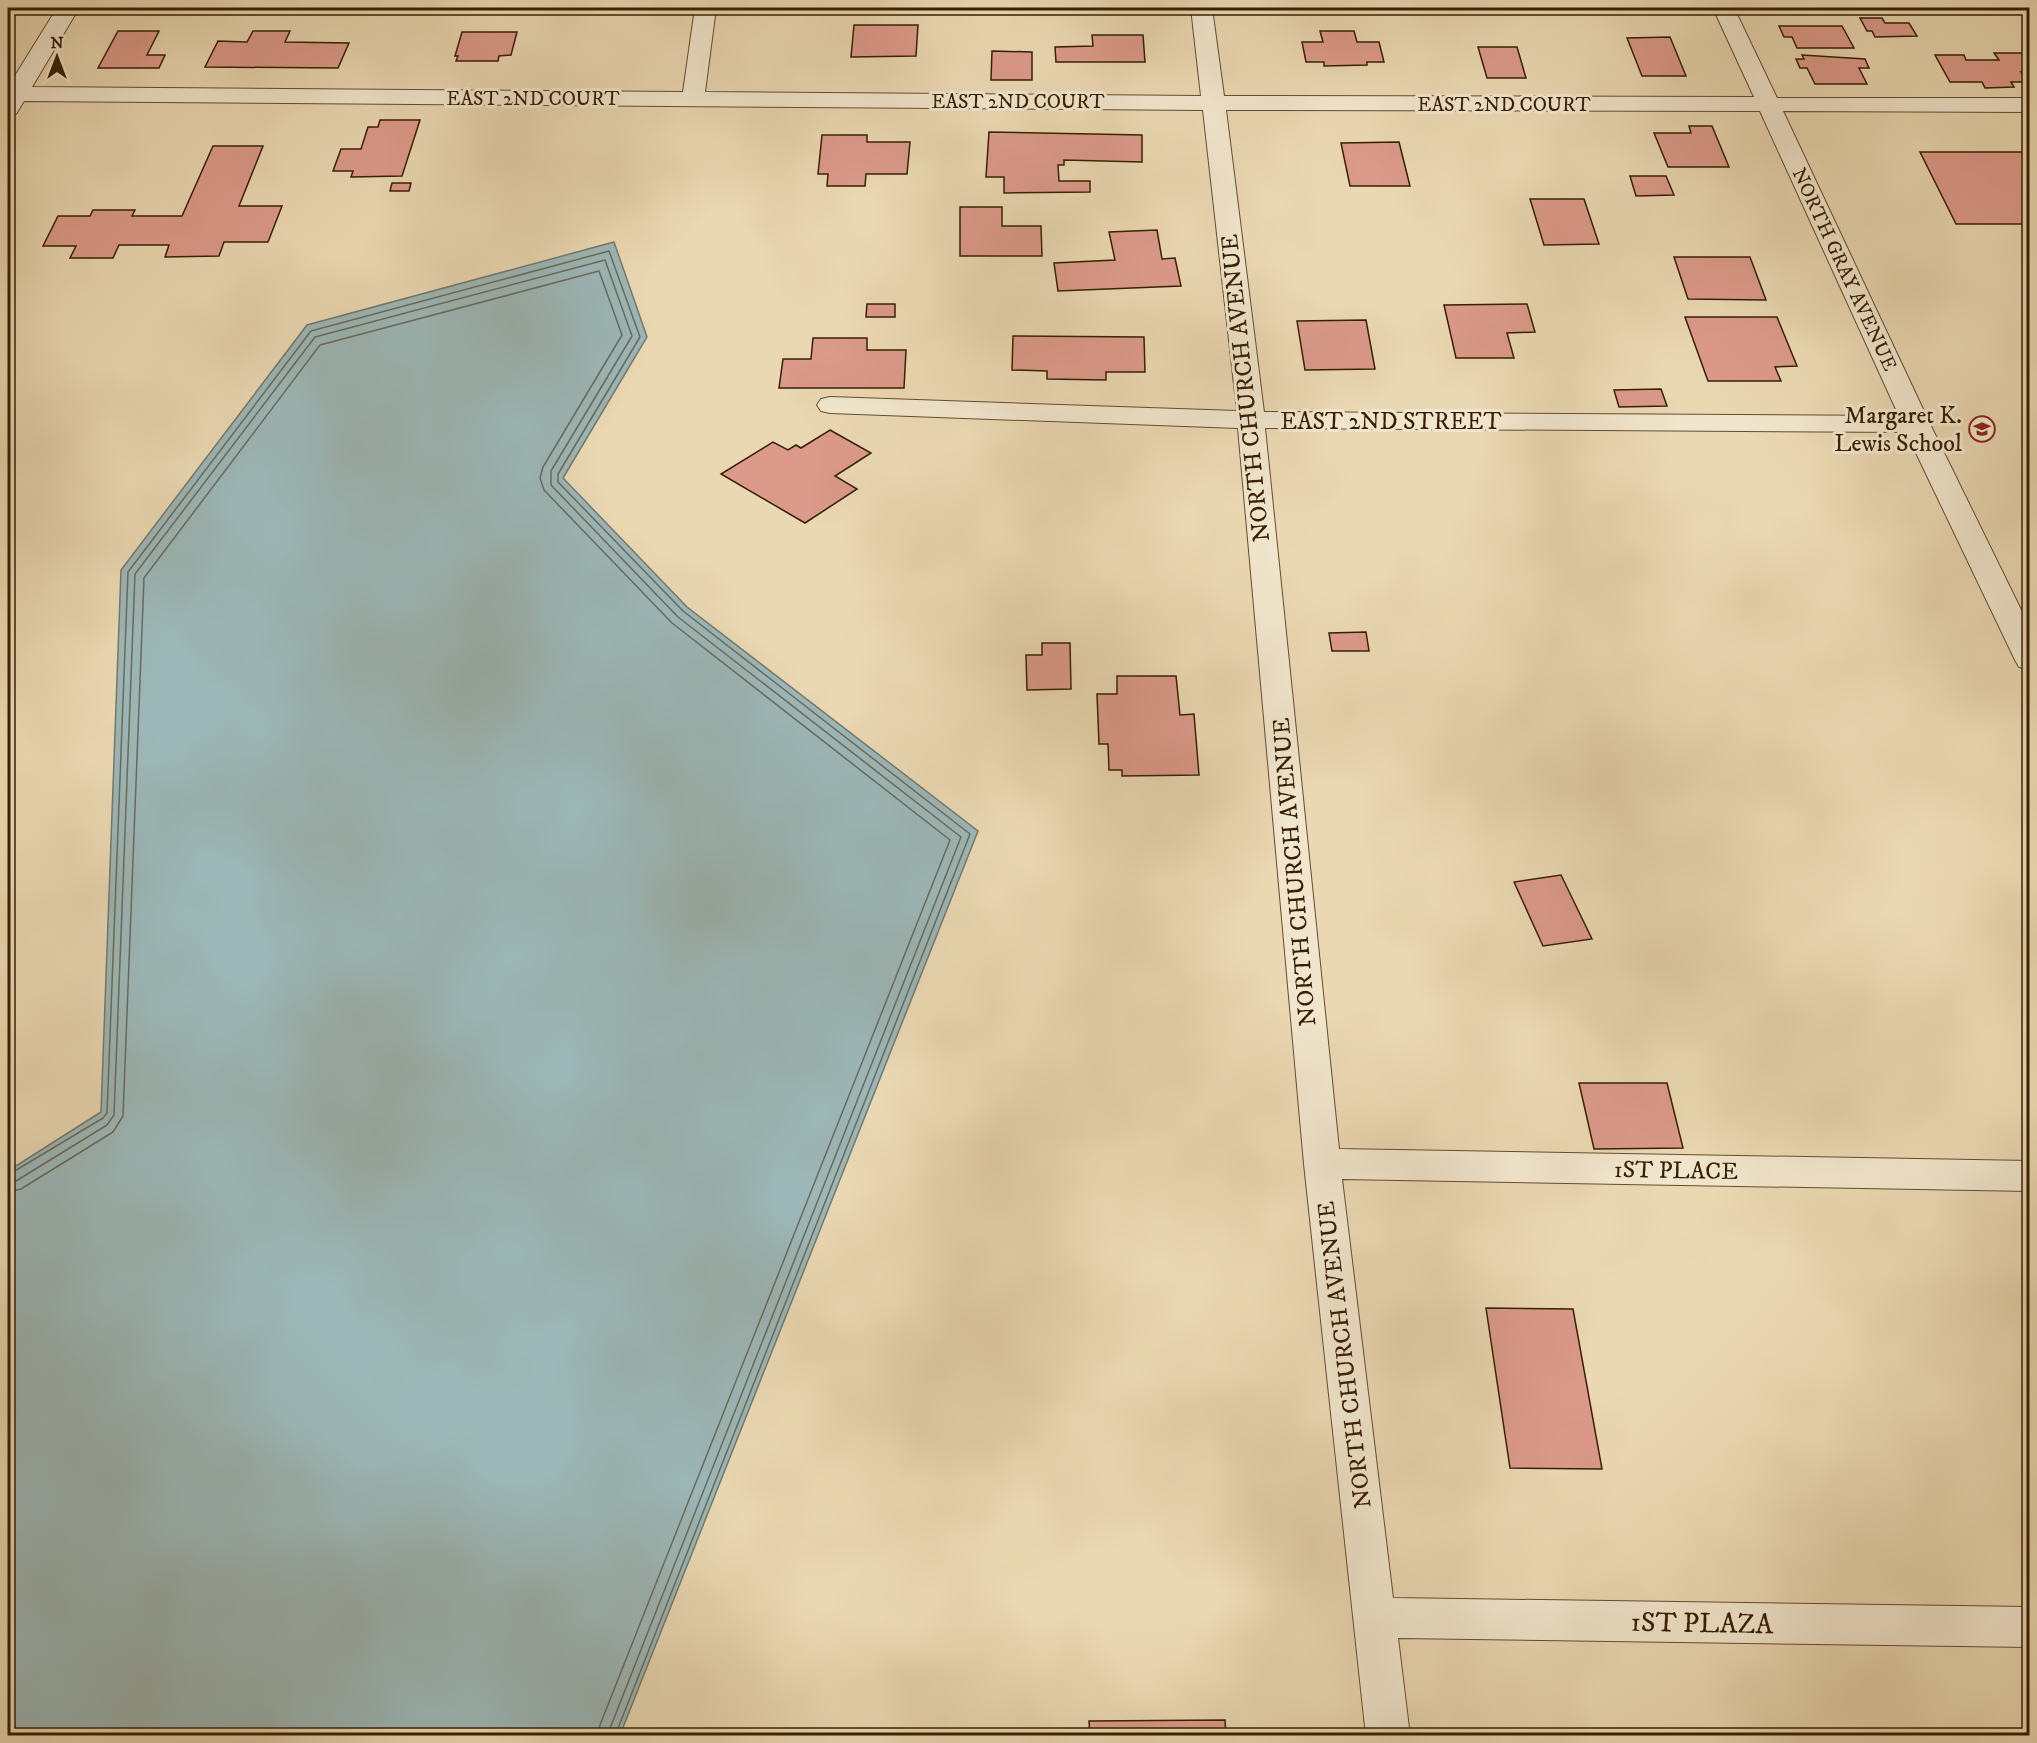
<svg xmlns="http://www.w3.org/2000/svg" width="2037" height="1743" viewBox="0 0 2037 1743" font-family="'IM FELL DW Pica',serif">
	<rect width="100%" height="100%" fill="#ead8b2"/>
	<filter id="stains"><feTurbulence type="fractalNoise" baseFrequency=".00333" numOctaves="4"/><feColorMatrix values="0 0 0 0 .2 0 0 0 0 .09 0 0 0 0 .02 0 0 0 .5 -.17"/></filter>
	<radialGradient id="worn" r=".72"><stop offset=".6" stop-color="#630" stop-opacity="0"/><stop offset="1" stop-color="#630" stop-opacity=".3"/></radialGradient>
	<path fill="#9cb7b7" stroke="#737a6f" stroke-width="1.5" d="M614,242L647,337L563,478L687,607L978,831L620,1735H8V1171L101,1112L121,570L307,325Z"/>
	<g fill="none" stroke-linecap="round" stroke-linejoin="round">
		<path stroke="#696b5d" stroke-width="1.5" d="M8,1175L103,1118L107,1113L128,572L311,331L609,251L640,337L558,474V482L683,611L970,834L615,1736
			M8,1183L16,1181L107,1125L114,1115L135,574L315,337L605,260L632,336L551,471V485L678,617L961,837L607,1736
			M8,1192L21,1189L113,1132L123,1116L144,578L320,345L599,271L622,335L543,467L540,478L544,490L672,623L950,840L600,1725L598,1736"/>
	</g>
	<path fill="#dc9a8a" stroke="#361f03" stroke-width="1.5" d="M1583,8H1639L1641,12H1585Z
		M1860,18H1882L1885,23H1909L1917,36L1875,37L1872,31H1867Z
		M854,25H918L916,56L851,57Z
		M1779,26H1842L1854,48H1797L1792,37H1784Z
		M118,31H159L147,55H165L159,68H98Z
		M253,31H290L285,42L349,43L338,68L205,67L218,41L247,42Z
		M1320,31H1354L1357,42H1379L1384,62H1367V65L1324,66V62H1306L1302,42H1323Z
		M462,32H517L511,55L499,56L498,61H456L458,56H455Z
		M1092,35H1143L1145,62H1056L1055,47L1093,46Z
		M1670,37L1686,76H1642L1627,38Z
		M1478,47H1517L1526,78H1487Z
		M992,51L1032,52V80H991Z
		M1994,53H2028L2030,72H2021L2028,82H2011L2014,87L1985,88L1982,82H1950L1935,55H1964L1966,60H1999Z
		M1802,55L1865,59L1869,68H1859L1867,84H1815L1807,68H1800L1796,59H1804Z
		M380,120H420L402,176L351,177L353,171H333L341,149H361L368,127H378Z
		M1689,126H1712L1729,167H1668L1654,133H1691Z
		M989,132L1142,135V162L1064,160V165H1058L1059,181H1090V192L1004,193V177H986Z
		M822,135H867V142H910L907,174H866L865,186H827L828,174H818Z
		M1399,142L1410,186H1350L1341,143Z
		M213,146H263L239,206H282L268,242H224L219,256L165,257L169,245H119L113,258H70L76,246H43L58,216H90L93,210H135L132,216H182Z
		M1920,152H2030V224H1956Z
		M1630,176H1666L1674,195L1636,196Z
		M392,183H411L409,191H390Z
		M1530,199H1584L1599,244L1544,245Z
		M960,207H1002V226H1041L1042,256H960Z
		M1157,230L1162,259L1175,258L1181,286L1058,291L1054,263L1115,260L1109,232Z
		M1674,257H1750L1766,300L1688,299Z
		M867,304H895V317H866Z
		M1527,304L1535,332L1507,333L1514,358H1456L1444,305Z
		M1685,317H1777L1797,366L1775,367L1781,381H1708Z
		M1366,320L1375,369L1305,370L1297,321Z
		M1013,336L1144,337L1145,372H1106V380L1047,379V371L1012,370Z
		M813,338H867V350H906L904,388H779L783,359H811Z
		M1661,389L1667,406L1619,407L1614,390Z
		M830,430L871,453L835,476L857,489L805,523L721,474L773,442L788,450L796,445L801,448Z
		M1366,632L1369,651H1332L1329,633Z
		M1042,643H1070L1071,689L1027,690L1026,655H1042Z
		M1117,676H1176L1180,715L1194,714L1199,775L1122,776V770H1109L1108,744H1099L1097,694H1117Z
		M1561,875L1592,939L1543,946L1514,882Z
		M1579,1083H1667L1683,1148L1594,1149Z
		M1486,1308L1573,1309L1602,1469L1510,1468Z
		M1225,1720L1226,1736H1090L1089,1721Z
		M896,1729V1736H699V1731Z"/>
	<g fill="none" stroke-linecap="round" stroke-linejoin="round">
		<g stroke="#634d2f" stroke-width="2">
			<path id="minor" d="M57,8H79L32,87L683,92L695,8H716L705,92L1201,96L1191,8H1212L1224,96L1754,97L1713,8H1734L1777,98H2030V112L1783,111L1930,424L2030,628V670L2019,667L2015,660L1906,432L1265,428L1339,1149L2030,1161V1191L1342,1179L1393,1598L2030,1607V1647L1398,1638L1410,1736H1366L1304,1164L1238,428L830,413L821,411L817,405L821,399L830,397L1237,411L1203,110L24,101L16,114L8,116V87ZM1226,110L1760,111L1899,416L1264,412Z"/>
		</g>
		<use href="#minor" fill="#f1e6cd" fill-rule="evenodd"/>
	</g>
	<defs>
		<g id="school-ring" transform="scale(1.35)"><circle r="9.5" fill="#f1e6cd" stroke="#8f2418" stroke-width="1.5"/><path d="M0-5L7-2L0 1L-7-2ZM-4 1L0 2.5L4 1V4Q0 6-4 4Z" fill="#8f2418"/></g>
	</defs>
	<g fill-rule="evenodd">
		<use href="#school-ring" x="1982" y="429"/>
	</g>
	<g text-anchor="middle" stroke-width="6" stroke-linejoin="round" paint-order="stroke">
		<g font-size="20" fill="#361f03" stroke="#f1e6cd">
			<text x="533" y="105">EAST 2ND COURT</text>
			<text x="1018" y="108">EAST 2ND COURT</text>
			<text x="1504" y="111">EAST 2ND COURT</text>
			<text transform="translate(1845 269) rotate(65)" y="7">NORTH GRAY AVENUE</text>
		</g>
		<g font-size="24" fill="#361f03" stroke="#f1e6cd">
			<text transform="translate(1245 388) rotate(-96)" y="8">NORTH CHURCH AVENUE</text>
			<text x="1391" y="429">EAST 2ND STREET</text>
			<text transform="translate(1294 872) rotate(-95)" y="8">NORTH CHURCH AVENUE</text>
			<text transform="translate(1676 1170) rotate(1)" y="8">1ST PLACE</text>
			<text transform="translate(1344 1355) rotate(-97)" y="8">NORTH CHURCH AVENUE</text>
		</g>
		<g font-size="24" fill="#361f03" stroke="#f1e6cd" text-anchor="end">
			<text x="1962" y="423">Margaret K.<tspan x="1962" dy="28">Lewis School</tspan></text>
		</g>
		<g font-size="28" fill="#361f03" stroke="#f1e6cd">
			<text transform="translate(1702 1622) rotate(1)" y="10">1ST PLAZA</text>
		</g>
	</g>
	<rect width="2037" height="1743" fill="none" stroke="#ead8b2" stroke-width="30"/>
	<rect x="9" y="9" width="2019" height="1725" fill="none" stroke="#361f03" stroke-width="3"/>
	<rect x="15" y="15" width="2007" height="1713" fill="none" stroke="#361f03" stroke-width="1.5"/>
	<g transform="translate(57 57)" stroke="#f1e6cd" stroke-width="4.5" paint-order="stroke">
	<path d="M0-4.5L10 22L0 15L-10 22Z" fill="#361f03"/>
	<text y="-9" font-size="16" font-weight="bold" text-anchor="middle" fill="#361f03">N</text>
	</g>
	<rect width="100%" height="100%" filter="url(#stains)"/>
	<rect width="100%" height="100%" fill="url(#worn)"/>
</svg>
